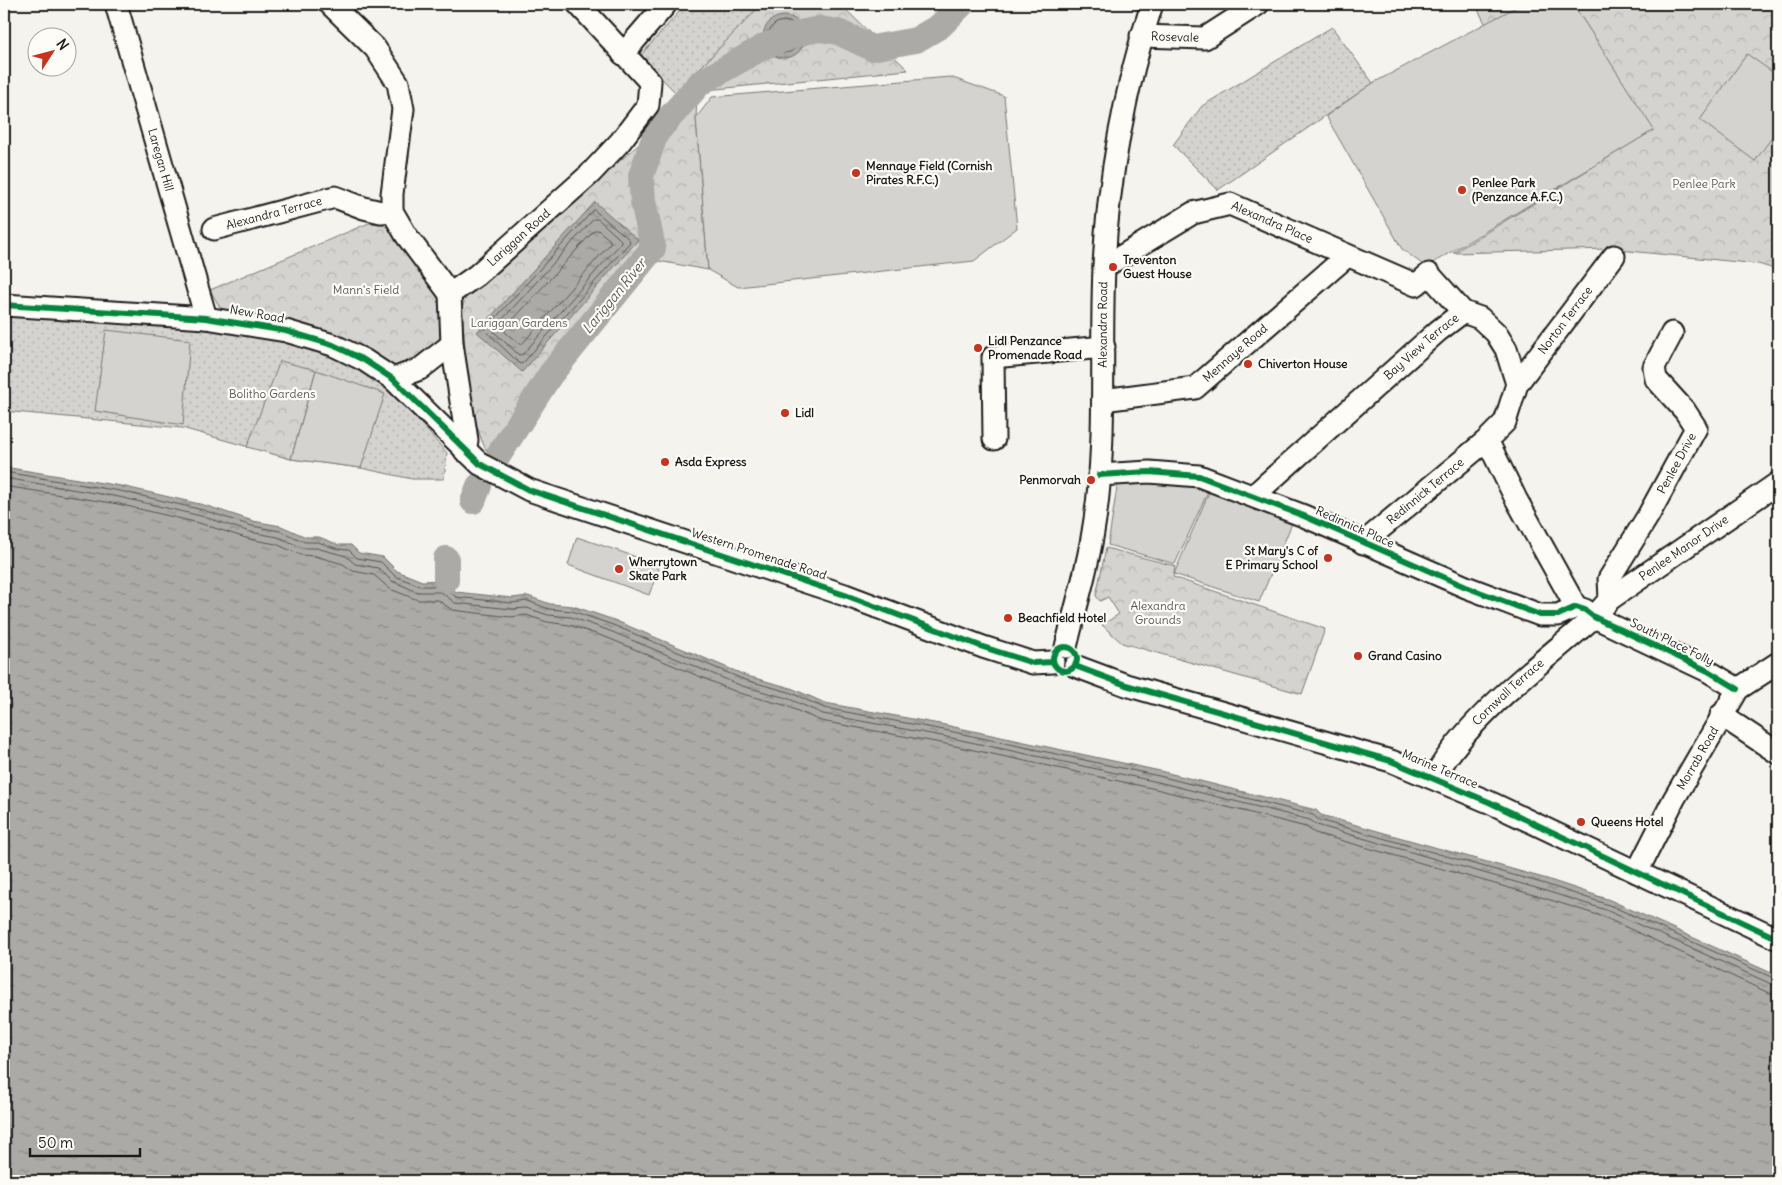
<svg xmlns="http://www.w3.org/2000/svg" width="1782" height="1185" viewBox="0 0 1782 1185" font-family="Delius,sans-serif">
	<defs>
		<pattern id="grass-dots" width="8" height="8" patternUnits="userSpaceOnUse" patternTransform="scale(1.25)"><rect width="8" height="8" fill="#d4d3cf"/><path d="M2 2h.1M6 6h.1" fill="none" stroke="#b5b5b1" stroke-width="1.8" stroke-linecap="round"/></pattern>
		<pattern id="park-crowns" width="20" height="18" patternUnits="userSpaceOnUse" patternTransform="scale(1.25)"><rect width="20" height="18" fill="#d4d3cf"/><path d="M2 6a3 3 0 1 1 6 0M12 15a3 3 0 1 1 6 0" fill="none" stroke="#b5b5b1"/></pattern>
		<pattern id="water-ripples" width="26" height="14" patternUnits="userSpaceOnUse" patternTransform="scale(1.25)"><rect width="26" height="14" fill="#abaaa6"/><path d="M2 4q2-2 4 0t4 0M15 11q2-2 4 0t4 0" fill="none" stroke="#8a8a86"/></pattern>
	</defs>
	<rect width="100%" height="100%" fill="#f4f3ee"/>
	<filter id="ink" filterUnits="userSpaceOnUse"><feTurbulence type="fractalNoise" baseFrequency=".02" numOctaves="2"/><feDisplacementMap in="SourceGraphic" scale="10" xChannelSelector="R" yChannelSelector="G"/><feConvolveMatrix kernelMatrix="1 2 1 2 8 2 1 2 1" color-interpolation-filters="sRGB"/></filter>
	<g filter="url(#ink)">
		<path fill="url(#grass-dots)" stroke="#787876" d="M686,4H762L676,93L640,56Z
			M1332,27L1373,83L1218,190L1173,145L1202,106Z
			M4,313L186,326L285,338L328,353L386,385L447,453L444,479H412L361,468L291,459L182,428L4,411Z"/>
		<path fill="url(#park-crowns)" stroke="#787876" d="M762,4H840L908,70L676,93Z
			M1475,4H1522L1486,25Z
			M1573,4H1778V270L1758,264L1609,249L1453,253L1653,130Z
			M697,95L696,118L708,270L642,258L548,373L505,434L486,450C466,408 466,354 462,308L466,297L595,182Z
			M369,223L382,224L399,236L447,298L443,337L414,363L389,367L278,316L221,309L210,290Z
			M280,361L316,370L291,459L247,447Z
			M1106,548L1175,566L1173,577L1325,629L1302,694L1122,643L1102,625L1119,614L1108,597L1100,601L1096,596Z"/>
		<path fill="#d4d3cf" stroke="#787876" d="M1522,4H1573L1654,130L1426,267L1402,249L1326,116L1373,83Z
			M1747,54L1778,76V129L1755,161L1700,120Z
			M950,77L1004,96L1017,228L974,261L738,287L708,270L696,118L712,97Z
			M106,330L190,340L183,425L95,411Z
			M316,370L385,394L361,468L291,459Z
			M1150,476L1209,489L1175,564L1108,545L1118,481Z
			M1210,490L1293,521L1259,602L1174,574Z
			M577,537L660,565L649,595L568,565Z"/>
		<path fill="url(#water-ripples)" stroke="#72716f" d="M763 37a21 21 0 1 1 42 0a21 21 0 1 1-42 0Z
			M595,202L638,240L522,372L477,332Z
			M4,467L121,486L204,505L253,521L281,526L306,537H319L339,545H351L359,553L383,557L397,571L422,581L446,580L456,592L512,598L528,596L550,604L573,606L614,620L747,676L791,688L825,703L945,725L1160,771L1316,810L1321,815L1547,879L1610,900L1778,976V1181H4Z"/>
		<g fill="none" stroke-linecap="round" stroke-linejoin="round">
			<path stroke="#555553" stroke-width="1" d="M768 37a16 16 0 1 1 32 0a16 16 0 1 1-32 0Z
				M775 37a9 9 0 1 1 18 0a9 9 0 1 1-18 0Z
				M594,210L629,239L630,242L523,363L520,364L485,330Z
				M594,219H598L621,240V243L523,354L519,355L494,332V329Z
				M595,230H598L610,240V244L522,344H519L505,332V329Z
				M4,472L120,491L203,510L252,526L280,531L305,542H318L338,549L349,550L357,558L381,562L395,576L420,586H444L456,597L511,603L528,601L549,609L572,611L613,625L745,680L789,692L824,708L944,730L1159,776L1313,815L1319,820L1545,884L1609,905L1778,980
				M4,478L119,497L201,516L250,532L278,537L303,548H316L346,556L355,564L378,568L392,581L418,592H441L455,603L511,609L527,608L548,615L571,617L610,631L742,686L787,698L823,714L942,736L1158,782L1310,820L1317,825L1543,890L1606,910L1778,987
				M4,486L118,504L199,523L249,539L276,544L301,555L315,556L343,564L353,571L374,575L390,589L418,600H438L452,610L511,617L526,615L547,622L569,625L608,638L739,693L784,705L821,721L941,743L1156,789L1306,827L1315,833L1541,897L1604,917L1769,993L1778,994"/>
			<path stroke="#abaaa6" stroke-width="26" d="M496,459L550,375L653,248L643,201L641,176L656,133L700,83L765,46L804,32L820,29L838,32L872,48L916,40L940,26L962,4
				M473,501L479,486
				M446,559V580"/>
			<g stroke="#1c1c1c" stroke-width="25">
				<g id="minor">
					<path id="s1" d="M116,4L206,318"/>
					<path d="M330,4L375,48L398,83L403,109L392,194V211L406,235L450,294"/>
					<path id="s2" d="M1141,36L1205,38L1258,4"/>
					<path d="M623,54L666,4"/>
					<path id="s3" d="M214,229L335,197L364,208L381,212L392,211"/>
					<path id="s4" d="M1104,267L1193,213L1230,204L1416,285L1429,274L1463,312"/>
					<path id="s5" d="M450,294L477,275L590,174L620,142L648,105L650,82L578,4"/>
					<path d="M450,294L452,344L467,440L465,451"/>
					<path d="M4,305L206,318L286,331L333,345L364,360L393,379L480,464L529,490L845,595L983,647L1033,663L1053,662"/>
					<path d="M393,379L420,369L452,344"/>
					<path id="s6" d="M1517,384L1614,256"/>
					<path id="s7" d="M1103,400L1195,388L1347,256"/>
					<path d="M994,439L993,357L1104,347"/>
					<path d="M1099,475L1149,472L1199,476L1304,516L1466,587L1540,615H1558L1576,607L1585,610L1594,617L1708,671L1738,689"/>
					<path id="s8" d="M1253,496L1438,331L1463,312L1480,318L1496,333L1506,349L1517,384L1505,422L1487,440L1516,499L1576,607"/>
					<path id="s9" d="M1363,543L1487,440"/>
					<path id="s10" d="M1610,599L1609,579L1648,516L1696,428L1685,411L1656,379L1654,367L1672,333"/>
					<path id="s11" d="M1066,647C1075,609 1087,571 1093,532C1108,445 1100,355 1104,268C1107,183 1126,84 1152,4"/>
					<path d="M1075,666L1126,685L1391,761L1489,802L1778,939"/>
					<path d="M1721,715L1778,753"/>
					<path id="s12" d="M1434,778C1467,717 1541,664 1594,617L1610,599L1778,483"/>
					<path id="s13" d="M1637,872L1674,799L1738,689L1778,663"/>
				</g>
			</g>
			<use href="#minor" stroke="#fdfcf7" stroke-width="21"/>
			<g stroke="#fdfcf7" stroke-width="9">
				<path id="cycleway" d="M4,305L206,318L286,331L333,345L364,360L393,379L480,464L529,490L845,595L983,647L1033,663L1053,662
					M1099,475L1149,472L1199,476L1304,516L1466,587L1540,615H1558L1576,607L1585,610L1594,617L1708,671L1738,689
					M1053 659a12 12 0 1 1 24 0a12 12 0 1 1-24 0Z
					M1075,666L1126,685L1391,761L1489,802L1778,939"/>
			</g>
			<use href="#cycleway" stroke="#00873e" stroke-width="6"/>
		</g>
	</g>
	<g fill="#c8321e" stroke="#fdfcf7" stroke-width="2">
		<circle cx="856" cy="173" r="5"/>
		<circle cx="1462" cy="190" r="5"/>
		<circle cx="1113" cy="267" r="5"/>
		<circle cx="978" cy="348" r="5"/>
		<circle cx="1248" cy="364" r="5"/>
		<circle cx="785" cy="413" r="5"/>
		<circle cx="665" cy="462" r="5"/>
		<circle cx="1091" cy="480" r="5"/>
		<circle cx="1328" cy="558" r="5"/>
		<circle cx="619" cy="569" r="5"/>
		<circle cx="1008" cy="618" r="5"/>
		<circle cx="1358" cy="656" r="5"/>
		<circle cx="1581" cy="822" r="5"/>
	</g>
	<g text-anchor="middle" stroke-width="4.5" stroke-linejoin="round" paint-order="stroke">
		<g font-size="12" fill="#1c1c1c" stroke="#fdfcf7">
			<text dy="4" stroke="none"><textPath href="#s2" startOffset="34">Rosevale</textPath></text>
			<text dy="4" stroke="none"><textPath href="#s1" startOffset="162">Laregan Hill</textPath></text>
			<text dy="4" stroke="none"><textPath href="#s3" startOffset="62">Alexandra Terrace</textPath></text>
			<text dy="4" stroke="none"><textPath href="#s4" startOffset="188">Alexandra Place</textPath></text>
			<text dy="4" stroke="none"><textPath href="#s5" startOffset="89">Lariggan Road</textPath></text>
			<text transform="translate(257 314) rotate(10)" y="4">New Road</text>
			<text dy="4" stroke="none"><textPath href="#s6" startOffset="80">Norton Terrace</textPath></text>
			<text dy="4" stroke="none"><textPath href="#s11" startOffset="326">Alexandra Road</textPath></text>
			<text dy="4" stroke="none"><textPath href="#s8" startOffset="225">Bay View Terrace</textPath></text>
			<text dy="4" stroke="none"><textPath href="#s7" startOffset="146">Mennaye Road</textPath></text>
			<text dy="4" stroke="none"><textPath href="#s10" startOffset="154">Penlee Drive</textPath></text>
			<text dy="4" stroke="none"><textPath href="#s9" startOffset="81">Redinnick Terrace</textPath></text>
			<text transform="translate(1355 527) rotate(24)" y="4">Redinnick Place</text>
			<text dy="4" stroke="none"><textPath href="#s12" startOffset="342">Penlee Manor Drive</textPath></text>
			<text transform="translate(759 554) rotate(18)" y="4">Western Promenade Road</text>
			<text transform="translate(1672 642) rotate(26)" y="4">South Place Folly</text>
			<text dy="4" stroke="none"><textPath href="#s12" startOffset="114">Cornwall Terrace</textPath></text>
			<text dy="4" stroke="none"><textPath href="#s13" startOffset="129">Morrab Road</textPath></text>
			<text transform="translate(1440 769) rotate(23)" y="4">Marine Terrace</text>
		</g>
		<g font-size="12" font-weight="bold" fill="#1c1c1c" stroke="#fdfcf7" text-anchor="start">
			<text x="866" y="170">Mennaye Field (Cornish<tspan x="866" dy="14">Pirates R.F.C.)</tspan></text>
			<text x="1472" y="187">Penlee Park<tspan x="1472" dy="14">(Penzance A.F.C.)</tspan></text>
			<text x="1123" y="264">Treventon<tspan x="1123" dy="14">Guest House</tspan></text>
			<text x="988" y="345">Lidl Penzance<tspan x="988" dy="14">Promenade Road</tspan></text>
			<text x="1258" y="368">Chiverton House</text>
			<text x="795" y="417">Lidl</text>
			<text x="675" y="466">Asda Express</text>
			<text x="1081" y="484" text-anchor="end">Penmorvah</text>
			<text x="1318" y="555" text-anchor="end">St Mary's C of<tspan x="1318" dy="14">E Primary School</tspan></text>
			<text x="629" y="566">Wherrytown<tspan x="629" dy="14">Skate Park</tspan></text>
			<text x="1018" y="622">Beachfield Hotel</text>
			<text x="1368" y="660">Grand Casino</text>
			<text x="1591" y="826">Queens Hotel</text>
		</g>
		<g font-size="12" fill="#5c5c5b" stroke="#fdfcf7">
			<text x="1704" y="188">Penlee Park</text>
			<text x="366" y="294">Mann's Field</text>
			<text x="519" y="327">Lariggan Gardens</text>
			<text x="272" y="398">Bolitho Gardens</text>
			<text x="1158" y="610">Alexandra<tspan x="1158" dy="14">Grounds</tspan></text>
		</g>
		<g font-size="14" font-style="italic" fill="#5c5c5a" stroke="#fdfcf7">
			<text transform="translate(614 296) rotate(-51)" y="5">Lariggan River</text>
		</g>
	</g>
	<rect width="1782" height="1185" fill="none" stroke="#fdfcf7" stroke-width="20"/>
	<rect x="10" y="10" width="1762" height="1165" fill="none" stroke="#1c1c1c" stroke-width="2" filter="url(#ink)"/>
	<g transform="translate(52 52) rotate(54)"><circle r="24" fill="#fdfcf7" stroke="#a3a29f"/>
	<path d="M0-4L9 19L0 12L-9 19Z" fill="#c8321e"/>
	<text y="-8" font-size="14" font-weight="bold" text-anchor="middle" fill="#1c1c1c">N</text>
	</g>
	<path d="M30 1148v8h110v-8" fill="none" stroke="#1c1c1c" stroke-width="2.5"/>
	<text x="38" y="1148" font-size="15" fill="#1c1c1c" stroke="#fdfcf7" stroke-width="4" paint-order="stroke">50 m</text>
</svg>
